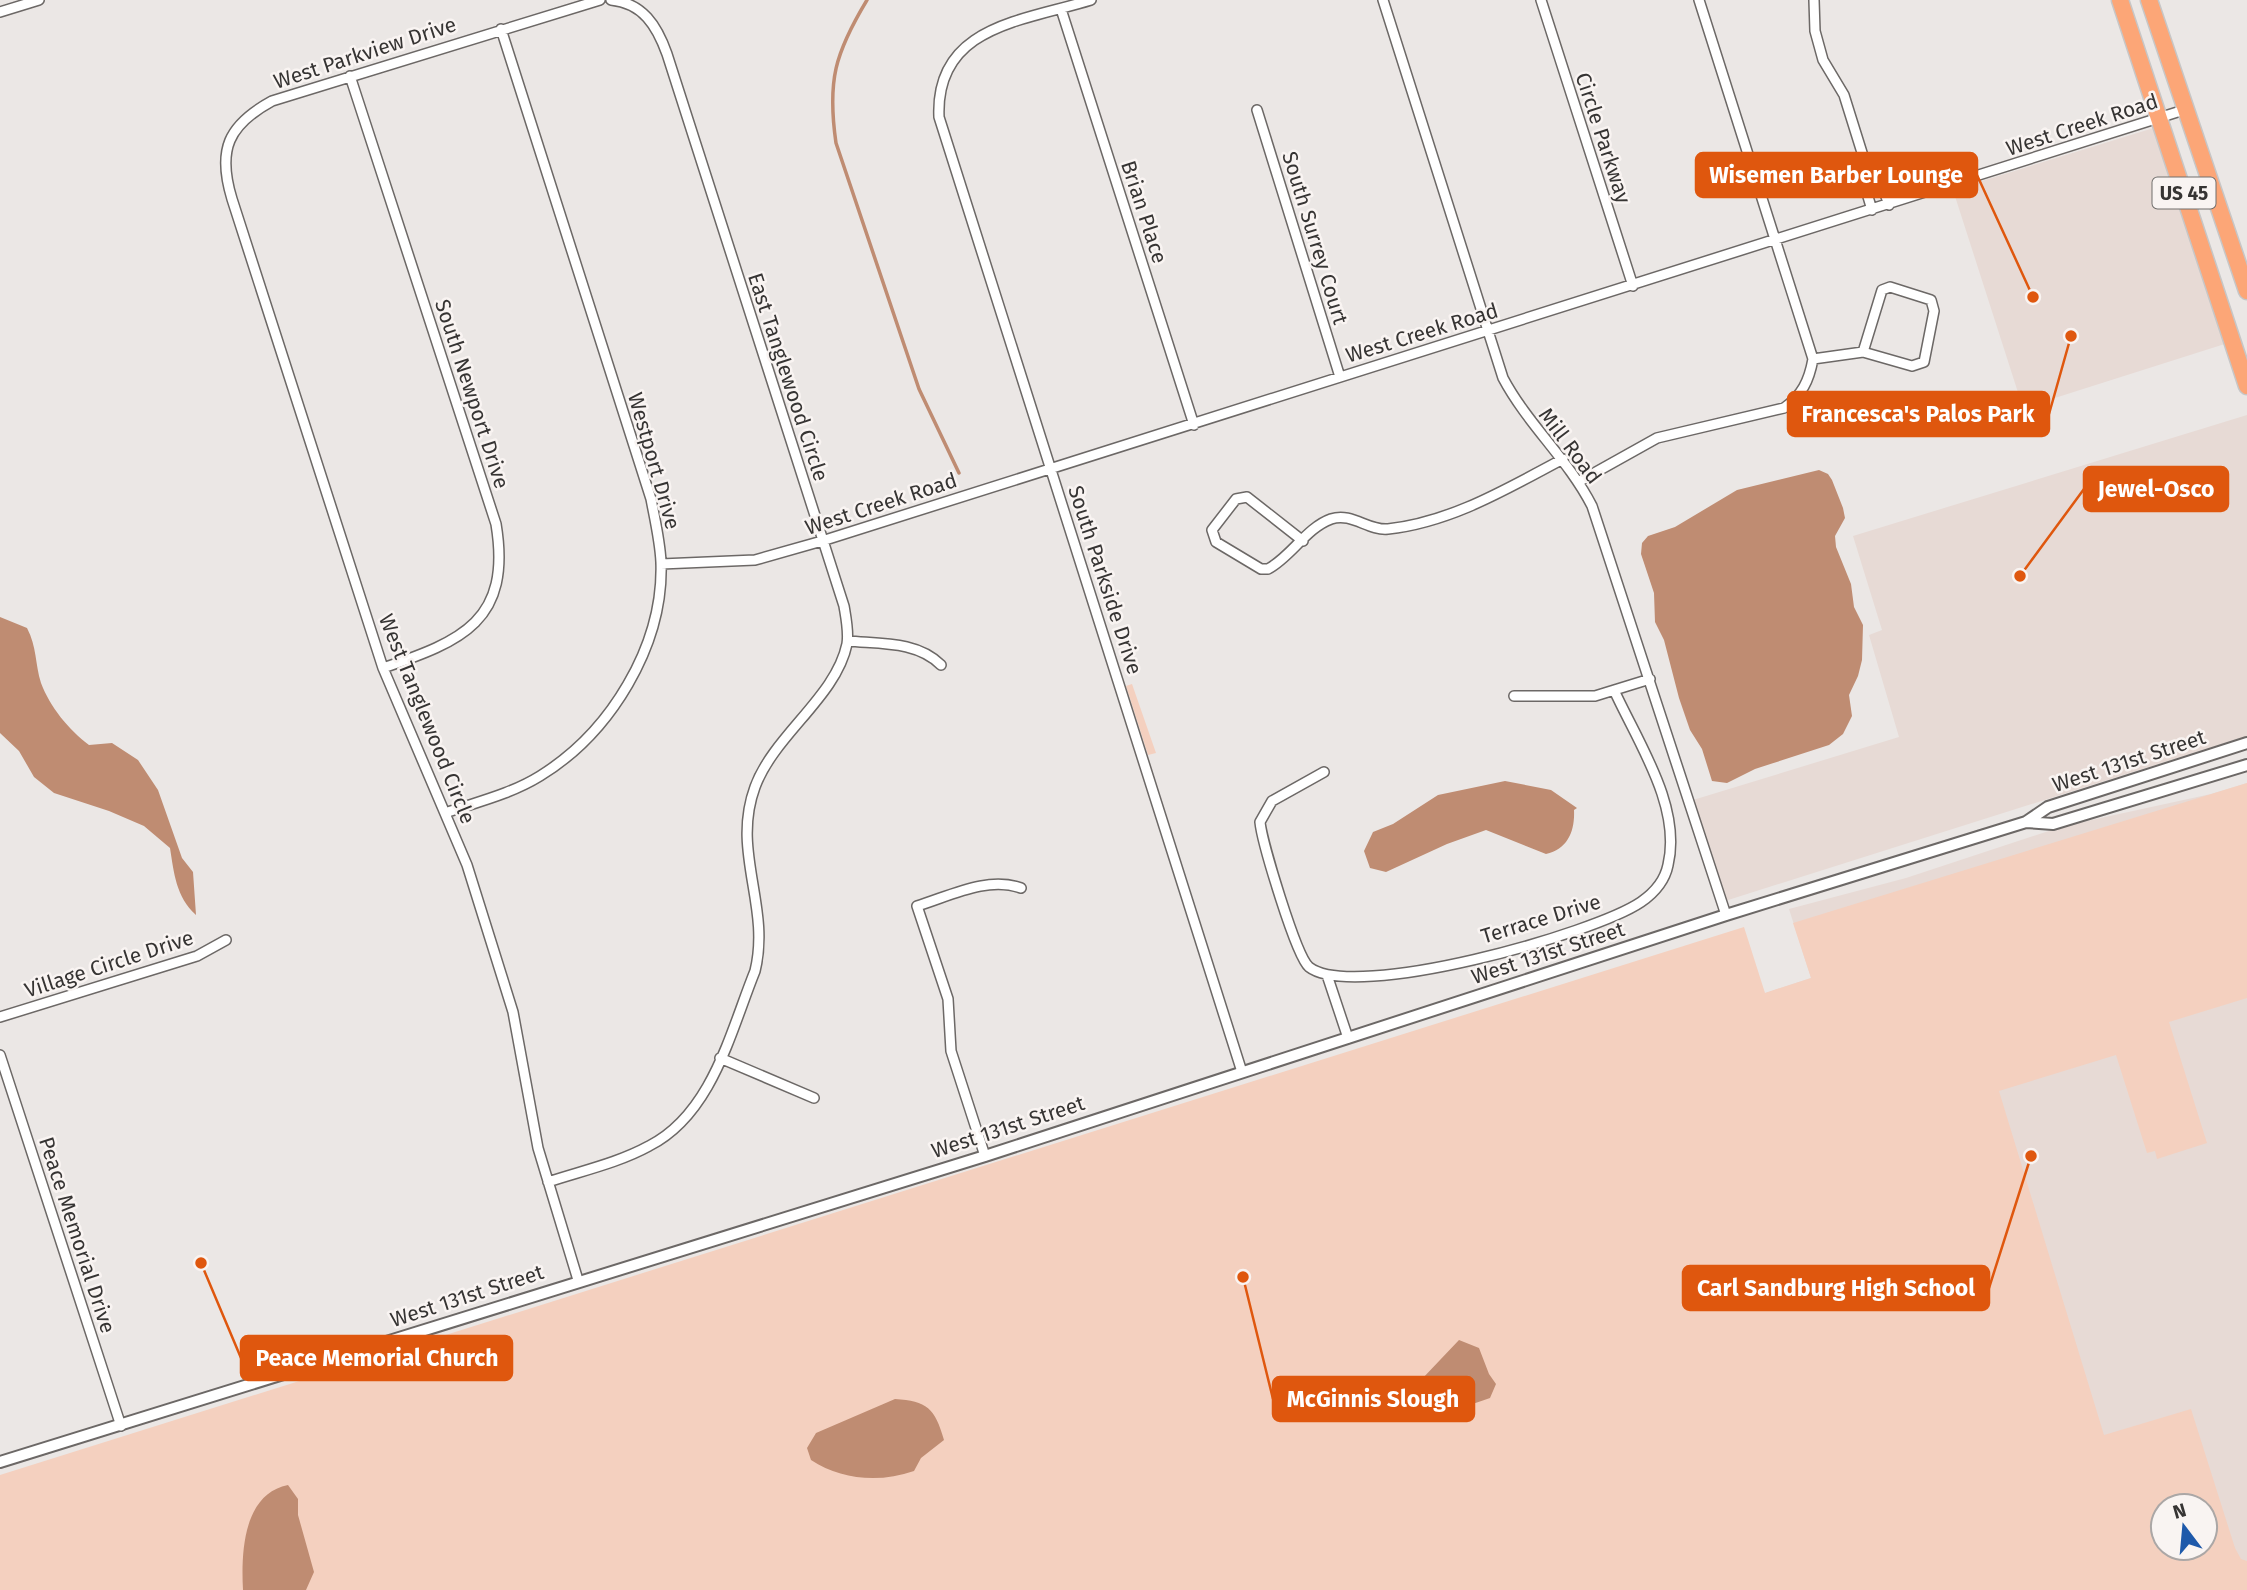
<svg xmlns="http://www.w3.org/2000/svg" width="2247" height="1590" viewBox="0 0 2247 1590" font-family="'Fira Sans',sans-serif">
	<rect width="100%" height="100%" fill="#ebe7e5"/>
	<path fill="#e7dad5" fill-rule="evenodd" d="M2160,126L2231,342L2023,408L1953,190Z
		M2247,415V736L1725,901L1693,800L1899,737L1869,635L1882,630L1853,536Z
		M2247,783V1590H1951L1765,993L1811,978L1789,909L1906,878L2064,826L2211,794ZM2163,1506H2205V1548H2163Z"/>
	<path fill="#f4d0bf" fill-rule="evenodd" d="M1132,684L1156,753L1148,755L1126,686Z
		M2247,783V998L2169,1022L2207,1143L2157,1159L2155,1151L2147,1153L2116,1055L1999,1091L2104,1435L2191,1409L2235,1548L2241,1559L2247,1561V1590H0V1475L1744,927L1765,993L1811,978L1793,923ZM2163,1506H2205V1548H2163Z"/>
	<path fill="#bf8c72" d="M1819,470L1828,474L1832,480L1843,508L1845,518L1835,536L1836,547L1851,584L1854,607L1863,625L1862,660L1858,676L1849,695L1852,716L1843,734L1829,745L1755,769L1727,783L1712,781L1702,749L1690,730L1679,698L1664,640L1655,622L1654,593L1641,554L1642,543L1648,536L1675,527L1737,490Z
		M0,617L27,628C37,647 35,664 41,683C50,707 69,730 89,745L112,743L138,760L158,790L182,858L193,872L196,915C176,897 174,873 170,848L144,826L109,811L54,793L34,777L19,751L0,733Z
		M1505,781L1551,790L1577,808L1574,810C1575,831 1568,849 1546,854L1486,830L1447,844L1386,872L1370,868L1364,851L1373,832L1393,824L1438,795Z
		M1459,1340L1479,1348L1489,1374L1496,1384L1490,1398C1460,1409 1425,1419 1394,1408L1406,1387L1421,1380Z
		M895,1399C927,1401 935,1408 944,1440L921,1458L914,1471C880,1483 841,1480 811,1460L807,1448L816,1433Z
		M288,1485L298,1499V1515L314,1572L306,1590H243C241,1553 243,1494 288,1485Z"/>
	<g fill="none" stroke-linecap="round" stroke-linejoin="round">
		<path stroke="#bf8c72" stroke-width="3.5" d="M867,0C835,53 827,81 836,143L919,389L959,473"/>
		<g stroke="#6c6866" stroke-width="12">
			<path id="minor" d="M1091,0C1023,21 935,26 939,117L1242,1072
				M1383,0L1503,378C1528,425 1568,459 1592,506L1726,915
				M1541,0L1633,286
				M1814,0L1815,31L1823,60L1844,95L1864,159L1860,170L1872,210
				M1061,9L1194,425
				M0,12L39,0
				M350,76L496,524C512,621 462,641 383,668
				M1257,110L1340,377
				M1864,159L1875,166L1889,205
				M1813,359L1863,352L1912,366L1924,362L1934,311L1931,300L1890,287L1882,290L1863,352
				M1580,481L1657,438L1784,408C1802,395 1809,381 1813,359L1699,0
				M1303,541L1247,497L1236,499L1212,530L1216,542L1261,569H1268C1291,557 1306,528 1331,519C1352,512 1368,531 1388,529C1452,522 1508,488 1563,459
				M661,564L755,560L822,541L2187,109
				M848,641C880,644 917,641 941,665
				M1514,696H1595L1650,679
				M1324,772L1272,801L1260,822C1262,842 1296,956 1309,967C1354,1002 1594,934 1641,902C1654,893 1665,880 1668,865C1682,806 1637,741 1614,690
				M445,813C477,802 511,794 540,776C610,733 664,646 661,562C660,541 655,520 651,499L501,29
				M1327,975L1348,1038
				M0,1017L197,956L226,940
				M0,1055L121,1426
				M720,1058L814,1098
				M985,1156L951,1051L948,999L917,906C950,896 987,876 1021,888
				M548,1182C581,1171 618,1163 649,1146C712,1114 730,1033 755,971C771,906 731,852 755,787C774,735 836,697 847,644C849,632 846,618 844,606L667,54C657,26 643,3 611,0
				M578,1280L538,1148L513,1012L467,865L383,668L232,199C217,150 228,125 272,101L600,0"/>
		</g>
		<g stroke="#6c6866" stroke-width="14">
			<path id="tertiary" d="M2026,822L2053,824L2247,765
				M0,1462L985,1156L1726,915L2026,822L2048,807L2247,743"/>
		</g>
		<g stroke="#c7c6c6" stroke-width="19">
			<path id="trunk" d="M2120,0L2247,386
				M2149,0L2247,291"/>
		</g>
		<use href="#minor" stroke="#fff" stroke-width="9"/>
		<use href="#tertiary" stroke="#fff" stroke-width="10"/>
		<use href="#trunk" stroke="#fca677" stroke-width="16"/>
	</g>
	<g text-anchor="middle" stroke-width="5" stroke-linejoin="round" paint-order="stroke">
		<rect fill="#f9f4f2" stroke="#706e6c" stroke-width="2" x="2152.5" y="177.5" width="63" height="31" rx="5"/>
		<g font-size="19" font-weight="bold" fill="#363433">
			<text x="2184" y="200">US 45</text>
		</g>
		<g font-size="21" fill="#363433" stroke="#f9f4f2">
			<text transform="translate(365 53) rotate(-18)" y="7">West Parkview Drive</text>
			<text transform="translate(2082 125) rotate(-18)" y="7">West Creek Road</text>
			<text transform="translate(1603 138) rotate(72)" y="7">Circle Parkway</text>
			<text transform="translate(1144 212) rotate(72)" y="7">Brian Place</text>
			<text transform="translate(1315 238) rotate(73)" y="7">South Surrey Court</text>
			<text transform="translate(1422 333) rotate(-17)" y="7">West Creek Road</text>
			<text transform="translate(788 377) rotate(72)" y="7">East Tanglewood Circle</text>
			<text transform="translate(472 394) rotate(72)" y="7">South Newport Drive</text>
			<text transform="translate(1570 446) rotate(53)" y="7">Mill Road</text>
			<text transform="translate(654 461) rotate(74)" y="7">Westport Drive</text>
			<text transform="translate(881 504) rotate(-18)" y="7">West Creek Road</text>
			<text transform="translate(1105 580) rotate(72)" y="7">South Parkside Drive</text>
			<text transform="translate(427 719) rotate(68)" y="7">West Tanglewood Circle</text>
			<text transform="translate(2129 761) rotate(-18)" y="7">West 131st Street</text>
			<text transform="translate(1541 919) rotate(-17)" y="7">Terrace Drive</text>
			<text transform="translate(1548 953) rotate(-18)" y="7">West 131st Street</text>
			<text transform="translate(109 964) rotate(-18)" y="7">Village Circle Drive</text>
			<text transform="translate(1008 1127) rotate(-18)" y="7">West 131st Street</text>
			<text transform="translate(77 1235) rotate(72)" y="7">Peace Memorial Drive</text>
			<text transform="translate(467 1296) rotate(-18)" y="7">West 131st Street</text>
		</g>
	</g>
	<path fill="none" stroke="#df570e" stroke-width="2.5" d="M2033 297L1977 175M2071 336L2049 414M2020 576L2084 489M2031 1156L1989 1288M201 1263L241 1358M1243 1277L1273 1399"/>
	<g fill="#df570e" stroke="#f9f4f2" stroke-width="2.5">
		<circle cx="2033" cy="297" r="7"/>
		<circle cx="2071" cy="336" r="7"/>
		<circle cx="2020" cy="576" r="7"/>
		<circle cx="2031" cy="1156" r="7"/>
		<circle cx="201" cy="1263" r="7"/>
		<circle cx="1243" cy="1277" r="7"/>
	</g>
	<g fill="#df570e" stroke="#df570e" stroke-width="2.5">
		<rect x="1696" y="153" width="281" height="44" rx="7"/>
		<rect x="1788" y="392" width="261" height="44" rx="7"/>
		<rect x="2084" y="467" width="144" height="44" rx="7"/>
		<rect x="1683" y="1266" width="306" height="44" rx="7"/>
		<rect x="241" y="1336" width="271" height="44" rx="7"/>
		<rect x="1273" y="1377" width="201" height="44" rx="7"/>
	</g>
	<g font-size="23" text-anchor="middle" font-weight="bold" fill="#fff">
		<text x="1836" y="183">Wisemen Barber Lounge</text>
		<text x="1918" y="422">Francesca's Palos Park</text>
		<text x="2156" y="497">Jewel-Osco</text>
		<text x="1836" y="1296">Carl Sandburg High School</text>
		<text x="377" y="1366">Peace Memorial Church</text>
		<text x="1373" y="1407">McGinnis Slough</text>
	</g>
	<g transform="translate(2184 1527) rotate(344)"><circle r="33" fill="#f9f4f2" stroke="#aba7a6" stroke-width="2"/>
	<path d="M0-5L12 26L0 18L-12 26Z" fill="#1e59aa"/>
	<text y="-10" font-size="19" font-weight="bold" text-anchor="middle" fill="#363433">N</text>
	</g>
</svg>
